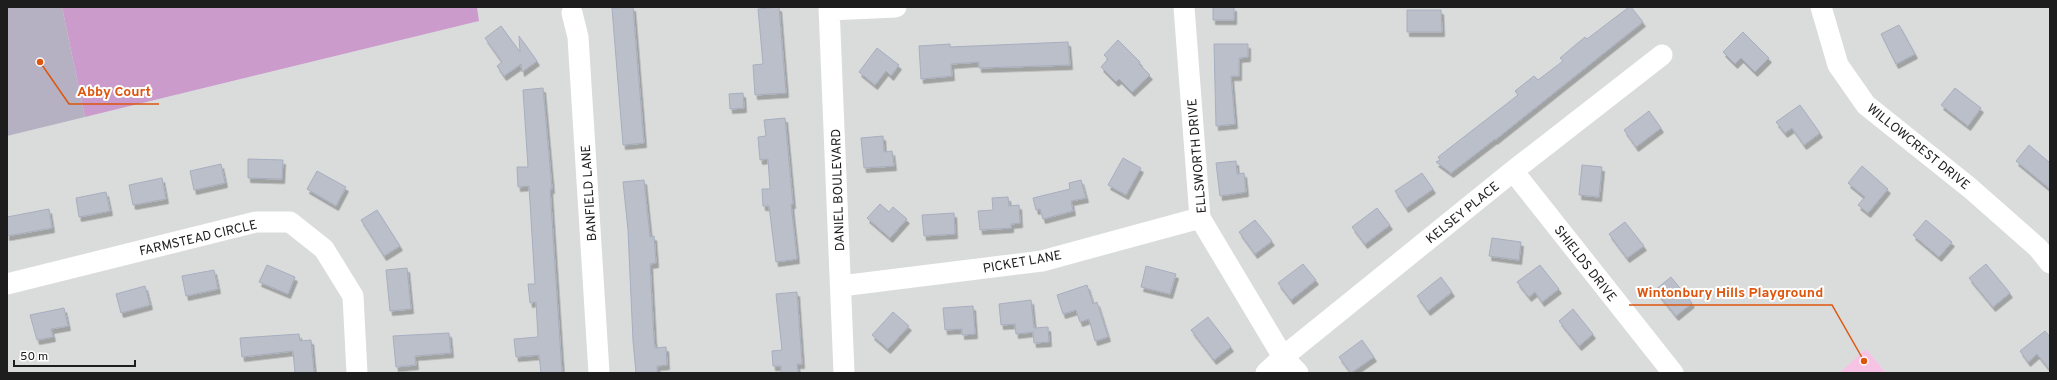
<svg xmlns="http://www.w3.org/2000/svg" width="2057" height="380" viewBox="0 0 2057 380" font-family="Overpass,sans-serif">
	<defs>
		<filter id="shadow"><feDropShadow dx="2.5" dy="4.5" stdDeviation="0" flood-color="#0004"/></filter>
	</defs>
	<rect width="100%" height="100%" fill="#e4e5ee"/>
	<path fill="#dadbdb" d="M477,7H2050V373H1886L1866,349L1839,373H7V136L479,21Z"/>
	<path fill="#b5b0c2" d="M7,7H62L85,117L7,136Z"/>
	<path fill="#ca9bcb" d="M62,7H477L479,21L85,117Z"/>
	<path fill="#f6c3e4" d="M1866,349L1886,373H1839Z"/>
	<path fill="#bbbfc9" stroke="#a7aebf" filter="url(#shadow)" d="M633,7L644,143L623,145L612,8Z
		M779,7L786,93L755,95L753,65L763,64L758,9Z
		M1213,7H1234V20H1213Z
		M1629,7H1631L1643,22L1495,140V139L1451,173L1436,162L1440,160L1438,157L1518,95L1515,91L1534,76L1538,80L1563,61L1560,58L1585,37L1587,39Z
		M1407,10H1441L1442,32H1407Z
		M1899,25L1915,54L1896,64L1881,34Z
		M501,26L520,52L519,36L537,61L522,72L521,64L504,76L497,66L502,62L485,38Z
		M1743,32L1769,58L1755,72L1741,58L1735,64L1723,52Z
		M1118,40L1140,62L1139,64L1150,75L1132,92L1119,79L1116,82L1101,67L1108,59L1104,55Z
		M1068,42L1070,65L979,68V62L951,64L952,76L921,79L919,46L950,44V47Z
		M1214,44H1248V57L1239,58V76H1231L1235,124L1216,126Z
		M877,48L899,65L891,76L886,71L875,85L859,72Z
		M543,88L552,189H550L562,373H541L539,355L516,357L514,339L538,337L536,302L530,303L528,284H535L529,186L518,187L517,167H528L523,90Z
		M1955,88L1981,108L1968,126L1941,105Z
		M743,93L744,108L730,109L729,94Z
		M1800,105L1820,133L1804,145L1792,128L1785,133L1776,122Z
		M1649,111L1661,128L1636,147L1624,130Z
		M785,118L793,204H791L797,259L776,262L769,206H763L762,189H770L768,159L760,160L758,137L766,136L764,120Z
		M883,136L884,152L892,151L894,166L864,168L861,138Z
		M2029,145L2050,163V189L2016,161Z
		M1123,158L1141,168L1126,195L1108,185Z
		M248,159L283,160L282,179L248,178Z
		M1236,161L1237,174L1244,173L1246,192L1220,196L1216,163Z
		M221,164L225,183L194,190L190,171Z
		M1582,165L1602,167L1599,197L1579,195Z
		M1862,166L1888,189L1868,213L1858,205L1865,197L1848,183Z
		M317,171L346,187L336,206L307,189Z
		M1422,173L1433,189L1406,208L1395,191Z
		M162,178L166,199L133,205L129,185Z
		M644,180L650,237L654,236L656,263L650,264L654,339L655,348L666,347L667,365L657,366V373H636L633,341L628,230L623,182Z
		M1081,180L1086,198L1071,201L1073,211L1043,219L1040,209L1036,210L1033,198L1070,189L1069,183Z
		M106,192L110,211L79,217L76,198Z
		M1008,197L1009,206L1019,205L1020,223L1011,224V228L980,230L978,211L993,210L992,198Z
		M880,204L889,212L893,207L907,219L890,238L867,218Z
		M1377,208L1390,225L1365,244L1352,227Z
		M49,209L52,228L7,236V217Z
		M377,210L400,246L384,256L361,220Z
		M954,213L955,234L924,236L922,215Z
		M1255,220L1272,241L1255,254L1239,232Z
		M1926,220L1952,242L1939,257L1913,235Z
		M1625,222L1644,246L1627,258L1609,234Z
		M1492,238L1521,242L1519,260L1489,256Z
		M1303,264L1316,280L1291,300L1278,283Z
		M1986,264L2010,293L1993,307L1969,278Z
		M267,265L295,277L288,294L259,282Z
		M1540,265L1559,289L1542,302L1535,292L1529,297L1517,282Z
		M1146,266L1176,274L1170,294L1141,287Z
		M407,268L411,309L390,311L386,270Z
		M214,270L218,289L186,296L182,276Z
		M1441,277L1452,292L1428,311L1417,296Z
		M1671,277L1692,303L1676,316L1655,290Z
		M1087,285L1093,304L1097,302L1108,337L1095,341L1089,319L1080,322L1076,310L1063,314L1057,295Z
		M145,286L150,305L121,313L116,294Z
		M797,292L802,364H797L798,373H781V366H773L772,351L782,350L776,294Z
		M1031,300L1034,328L1048,327L1049,342L1034,343L1033,332L1016,334L1015,324L1001,325L999,304Z
		M973,306L975,334L962,335V329L945,330L943,308Z
		M64,308L68,326L51,329L53,337L37,340L30,315Z
		M1573,309L1593,334L1579,346L1559,321Z
		M893,312L909,326L888,349L872,335Z
		M1208,317L1231,347L1214,360L1191,330Z
		M2045,331L2050,337V370L2037,354L2028,362L2020,351Z
		M449,333L451,353L415,356L416,365L396,367L393,336Z
		M299,334L300,341L311,340L314,373H295L293,351L242,357L240,338Z
		M1362,340L1374,357L1351,373L1339,357Z"/>
	<g fill="none" stroke-linecap="round" stroke-linejoin="round">
		<path stroke="#fff" stroke-width="21" d="M829,7L844,373
			M1184,7L1200,218L1283,357L1298,373
			M1821,7L1838,65L1866,105L1970,188L2038,248L2050,263
			M829,10L896,7
			M572,13L578,37L599,373
			M1513,171L1673,373
			M7,284L256,222H290L324,249L353,296L357,373
			M841,286L1042,261L1200,218
			M1266,373L1283,357L1513,171L1662,55"/>
	</g>
	<g text-anchor="middle" stroke-width="4" stroke-linejoin="round" paint-order="stroke">
		<g font-size="13" fill="#1d1d1d" stroke="#fff">
			<text transform="translate(1919 146) rotate(39)" y="5">WILLOWCREST DRIVE</text>
			<text transform="translate(1196 156) rotate(-95)" y="5">ELLSWORTH DRIVE</text>
			<text transform="translate(837 190) rotate(-92)" y="5">DANIEL BOULEVARD</text>
			<text transform="translate(588 193) rotate(-94)" y="5">BANFIELD LANE</text>
			<text transform="translate(1462 212) rotate(-39)" y="5">KELSEY PLACE</text>
			<text transform="translate(198 237) rotate(-13)" y="5">FARMSTEAD CIRCLE</text>
			<text transform="translate(1022 261) rotate(-10)" y="5">PICKET LANE</text>
			<text transform="translate(1586 263) rotate(52)" y="5">SHIELDS DRIVE</text>
		</g>
	</g>
	<path fill="none" stroke="#de560d" stroke-width="1.5" d="M40 62L69 104H159M1864 361L1832 305H1629"/>
	<g fill="#de560d" stroke="#fff" stroke-width="1.5">
		<circle cx="40" cy="62" r="4"/>
		<circle cx="1864" cy="361" r="4"/>
	</g>
	<g font-size="14" text-anchor="middle" font-weight="bold" fill="#de560d" stroke="#fff" stroke-width="4" stroke-linejoin="round" paint-order="stroke">
		<text x="114" y="96">Abby Court</text>
		<text x="1730" y="297">Wintonbury Hills Playground</text>
	</g>
	<rect width="2057" height="380" fill="none" stroke="#1d1d1d" stroke-width="16"/>
	<path d="M14 360v6h121v-6" fill="none" stroke="#1d1d1d" stroke-width="2"/>
	<text x="20" y="360" font-size="12" fill="#1d1d1d" stroke="#ffffff" stroke-width="3" paint-order="stroke">50 m</text>
</svg>
